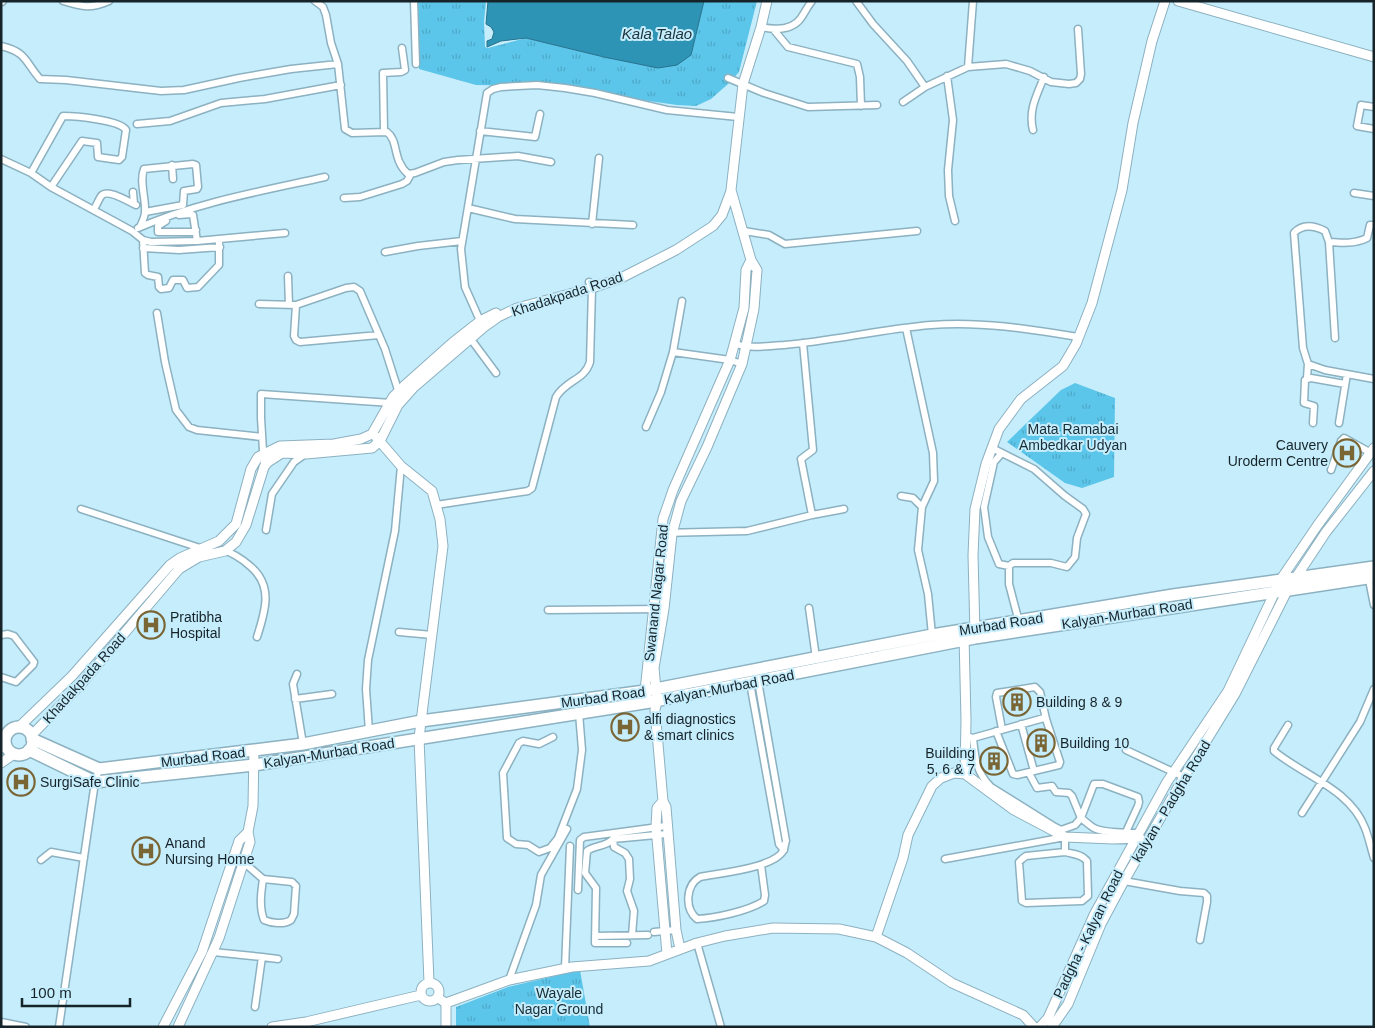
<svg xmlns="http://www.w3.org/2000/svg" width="1375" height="1028" viewBox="0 0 1375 1028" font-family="Arial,sans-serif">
	<defs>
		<pattern id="park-tufts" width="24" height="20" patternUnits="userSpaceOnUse" patternTransform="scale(1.25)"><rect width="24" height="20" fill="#5bc5ea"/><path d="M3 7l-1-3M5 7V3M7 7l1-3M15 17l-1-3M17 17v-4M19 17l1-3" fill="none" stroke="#4ea9c9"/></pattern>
	</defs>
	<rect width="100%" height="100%" fill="#c6edfc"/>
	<path fill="url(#park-tufts)" d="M418,1H486L484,22L485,47L488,48L526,38L604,57L691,55L704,1H757L739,72L728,84L711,99L696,106L677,105L544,86L476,85L419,69Z
		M1075,383L1115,398L1114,477L1082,488L1065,483L1007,442L1061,390Z
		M580,970L590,1027H456V1007L508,987Z"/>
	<path fill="#2e94b6" stroke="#27728c" d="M488,1H704L691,55L677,65L658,68L604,57L526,38L501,41L487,47V41L492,39L494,32L491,27L486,24Z"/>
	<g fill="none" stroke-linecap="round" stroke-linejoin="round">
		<g stroke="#8cb1c0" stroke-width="9">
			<path id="street" d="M63,1C83,7 90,9 109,1
				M315,1L323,7L326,15L331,43L338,64L345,129L352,133L387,132C399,141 392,160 408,174L415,173L444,162L458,160L518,156L551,162
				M414,1L416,64
				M856,1L873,24L907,61L925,87
				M2,2L3,1
				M761,27C775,30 792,31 801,18C805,12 808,6 812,1
				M774,30L788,47L857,64L860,77L861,106
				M1,46C27,52 25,62 40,79L66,80L161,91L184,90L239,78L291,69L338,64
				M968,67L973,1
				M947,76L953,120L948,170L949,196L955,221
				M728,78L764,93L808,107L877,105
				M903,102L925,87L968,67L1006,64L1030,71L1051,82L1069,84L1076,83L1080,79L1081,74L1078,29
				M1374,107L1361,105L1357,126L1374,129
				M137,124L170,121L221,103L265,99L341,85
				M1033,130C1028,110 1037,95 1044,77
				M384,131L383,73L401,72L405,70L402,48
				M480,131L535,137L540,114
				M1,159L31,173L51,187L132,231L143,240L151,242L197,241L285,233
				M172,165L173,179
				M31,173L63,116C75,116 120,120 126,130L122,157L119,160L98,157L97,143L82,141L51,187
				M133,192L134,204
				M1354,193L1374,196
				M344,198L360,197L402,184L407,181L411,174
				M468,208L515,219L633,225
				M94,209C97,205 99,198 102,195C109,189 129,202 136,205
				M179,215L191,214L193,215L197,241
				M166,221L158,226V232H193L196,230
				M592,224L599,158
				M140,227C142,222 145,217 145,212C146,198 139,182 144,169L193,164L196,165L198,187L197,189L184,191L183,205L145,212
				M138,228C198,202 262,191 325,177
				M744,231L769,235L785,244L917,231
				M143,240L145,273L148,275L158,277L159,287L161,289L169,288L173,280H183L187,288L198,287L219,265V239
				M1329,242L1325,231C1315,226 1303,223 1294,233L1303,348L1308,364L1325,370L1374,379
				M143,248L179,250L220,247
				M385,252L418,246L462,241
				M288,276L289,305
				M259,304L296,305
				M157,313L165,362L176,410L189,427L197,430L262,437
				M481,323L465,287L461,249L487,93L493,89L501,87L537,85L565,88L595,93L667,110L738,117
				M906,328L933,453L934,481L922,507
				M379,335L300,342L296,340L294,336L296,305L346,288L354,287L360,291L385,349L399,393
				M470,338L496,373
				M1335,338L1329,242C1342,243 1355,244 1367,238L1370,225H1374
				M803,343L813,450L801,459L812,515
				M735,344C751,349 767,346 784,345C833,341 881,329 931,325C980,321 1030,329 1078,337
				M673,352L730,360L742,364
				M1307,378L1308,364
				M1313,423L1314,406L1304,403L1305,380L1311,378L1345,384
				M1339,423L1347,374
				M646,427L661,392L673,352L682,301
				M992,448L1034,469L1065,496L1083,509L1086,514L1077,538L1075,557L1067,567L1051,563H1013L1009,566V584L1019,622
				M1001,454L994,462L984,507L988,537L999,564L1009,566
				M264,467L261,418V394L391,403
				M1331,470L1341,441L1344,438L1373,454
				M901,496L913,498L922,507L918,550L928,594L932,635
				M436,505L528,491L532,488L556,397C567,379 584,381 590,362L592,288L589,282
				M81,509L203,549
				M266,530L272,494L294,462L305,454
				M662,533L747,531L812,515L844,509
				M223,550C233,553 242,559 250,566C274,586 265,612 257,637
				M1368,575L1374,605
				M809,608L816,658
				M548,610L664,609
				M399,632L432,635
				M1,635L8,634L14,636L34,662L33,665L16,682L1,677
				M297,674L293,684L303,744
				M758,681L786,841C785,843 785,846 784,849C777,868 719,873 700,877C686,885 684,908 697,919C716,918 748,911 764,901L765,895L761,865
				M750,683L779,844L784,850
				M295,699L332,694
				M1288,725L1274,748V751C1304,776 1350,789 1365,828C1369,838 1371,849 1374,858
				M1002,729L996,697L997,693L1035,687L1040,692L1046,719
				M369,731L366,689L368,660L395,531L401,466
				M996,731L1013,774L1017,775L1034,771L1021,724
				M553,737L539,744L523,741L519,743L503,773L507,838L516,844L528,845L539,852L550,848L558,838L577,789L582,750L579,713
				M969,737L973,738L1044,718L1046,719L1060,762L1059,765L1034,771
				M973,738C975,758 976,772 991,787L1055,827L1061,830L1075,825L1081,818L1072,796L1069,793L1056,792L1052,786L1037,788L1029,773
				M1126,750L1184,777
				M1302,813L1360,722L1374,689
				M1126,832L1138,806L1139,802L1138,797L1103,784H1094L1081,818C1085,821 1090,826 1094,828C1106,834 1126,832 1139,833
				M613,839L614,847L625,853L629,859L630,879L627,891L634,911L632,935
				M1065,852C1072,854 1082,854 1087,861L1088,896L1082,901L1026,903L1022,901L1019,862L1022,859L1026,856Z
				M945,859L1065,837V852
				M41,860L51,852L84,858
				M242,865L248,866L263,879C261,893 259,907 264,920C271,923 284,925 291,920L294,914L296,886L292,882L263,879
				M1124,881L1180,891L1204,893L1207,896V902L1200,940
				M578,890L580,840L584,837L666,826
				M654,932L676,930
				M595,936L648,935
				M627,943H595L596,888L585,873L587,851C595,845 606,847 613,839L667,834
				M697,943L721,1027
				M213,952L262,957L255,1007
				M262,957L278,959
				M565,968L570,846
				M509,980L536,905L541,875L567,829
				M1,1022L26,1027
				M59,1027L95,782L99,769"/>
		</g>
		<g stroke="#8cb1c0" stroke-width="11">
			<path id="secondary" d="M1178,1L1374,57
				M376,437L401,466L432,491L440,519L443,546L419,738L429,982
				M975,634L973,555L975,509L986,464L999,429L1021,399L1063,366L1076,344L1092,303L1122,190L1133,123L1152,41L1165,1
				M964,636L966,720L965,774L1014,810L1065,837L1113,839L1140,838
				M647,697L645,691L663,519L673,490L730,360L744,308L746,270L751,260
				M19,727L72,676L170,565L180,558L219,541L236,524L251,469L258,457L280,446L334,444L361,439L372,434L393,397L406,384L452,343L480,321L496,313
				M31,736L82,683L179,569L199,557L225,551L236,542L246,525L264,467L268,462L282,453L306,454L372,448L380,441L398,405L414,387L484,327L498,317L517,308L592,288L621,278L676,250L713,226L722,215L731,191
				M1,748L6,746
				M1,763L14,754
				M663,801L657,808L656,827L667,954
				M876,937L903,858L908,835L932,786L941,778L954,773L965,774
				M680,949L676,930L666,807L663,801L655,710L657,701L654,668L664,609L672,534L681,501L707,447L742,364L754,309L757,270L751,260L731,190L743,84L761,27L767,1
				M421 992a9 9 0 1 1 18 0a9 9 0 1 1-18 0Z
				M441,1000L446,1003V1027
				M446,1003L509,980L572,967L649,961L697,943L725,936L773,928L839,929L876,937L907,953L952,983L1023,1015L1034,1027
				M163,1027L202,952L239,841L248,832
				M178,1027L219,938L250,842L248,832L253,806L254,750
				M272,1027L306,1022L421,995
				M1040,1027L1048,1018L1094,915L1167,782L1228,691L1281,579L1317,526L1374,448
				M1052,1027L1068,1004L1101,924L1124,881L1184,777L1235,694L1287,591L1326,532L1374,471"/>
		</g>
		<g stroke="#8cb1c0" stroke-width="14">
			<path id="highway" d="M5 741a14 14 0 1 1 28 0a14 14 0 1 1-28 0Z
				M32,739L99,769L254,750L303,744L421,721L645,691L932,635L1173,595L1374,567
				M29,750L95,782L254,765L650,702L975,638L1374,577"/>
		</g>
		<use href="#street" stroke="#fff" stroke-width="6"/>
		<use href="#secondary" stroke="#fff" stroke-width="9"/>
		<use href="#highway" stroke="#fff" stroke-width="11"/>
	</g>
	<defs>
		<g id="hospital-ring" transform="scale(1.4375)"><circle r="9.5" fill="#c6edfc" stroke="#7a6534" stroke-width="1.5"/><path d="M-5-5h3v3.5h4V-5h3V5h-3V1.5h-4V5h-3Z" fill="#7a6534"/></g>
		<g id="building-ring" transform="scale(1.4375)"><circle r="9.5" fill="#c6edfc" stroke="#7a6534" stroke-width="1.5"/><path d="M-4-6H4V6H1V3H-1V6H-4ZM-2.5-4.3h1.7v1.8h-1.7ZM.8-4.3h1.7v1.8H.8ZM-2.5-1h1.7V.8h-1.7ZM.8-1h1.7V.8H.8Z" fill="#7a6534"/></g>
	</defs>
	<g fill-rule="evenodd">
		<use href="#hospital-ring" x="1347" y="453"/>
		<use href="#hospital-ring" x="151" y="625"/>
		<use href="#building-ring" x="1017" y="702"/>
		<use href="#hospital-ring" x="625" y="727"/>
		<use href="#building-ring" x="1041" y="743"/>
		<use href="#building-ring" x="994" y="761"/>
		<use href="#hospital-ring" x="21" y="782"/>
		<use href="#hospital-ring" x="146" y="851"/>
	</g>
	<g text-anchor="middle" stroke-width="4" stroke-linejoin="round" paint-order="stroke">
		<g font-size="14" fill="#16242a" stroke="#c6edfc">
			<text transform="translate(567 294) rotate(-18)" y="5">Khadakpada Road</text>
			<text transform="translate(656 593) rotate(-84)" y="5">Swanand Nagar Road</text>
			<text transform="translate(1127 614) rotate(-9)" y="5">Kalyan-Murbad Road</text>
			<text transform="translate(1001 624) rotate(-9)" y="5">Murbad Road</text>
			<text transform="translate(84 678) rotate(-48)" y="5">Khadakpada Road</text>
			<text transform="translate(729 687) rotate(-11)" y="5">Kalyan-Murbad Road</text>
			<text transform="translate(603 697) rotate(-8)" y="5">Murbad Road</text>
			<text transform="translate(329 753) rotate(-9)" y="5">Kalyan-Murbad Road</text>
			<text transform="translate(203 757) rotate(-7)" y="5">Murbad Road</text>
			<text transform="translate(1171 801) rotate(-59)" y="5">kalyan - Padgha Road</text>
			<text transform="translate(1088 934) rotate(-64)" y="5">Padgha - Kalyan Road</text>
		</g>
		<g font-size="14" fill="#172d36" stroke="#c6edfc">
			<text x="1073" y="434">Mata Ramabai<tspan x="1073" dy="16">Ambedkar Udyan</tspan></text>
			<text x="559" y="998">Wayale<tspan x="559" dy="16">Nagar Ground</tspan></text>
		</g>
		<g font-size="14" fill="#16242a" stroke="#c6edfc" text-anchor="start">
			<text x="1328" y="450" text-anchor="end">Cauvery<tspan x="1328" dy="16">Uroderm Centre</tspan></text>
			<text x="170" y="622">Pratibha<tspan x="170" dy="16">Hospital</tspan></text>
			<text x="1036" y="707">Building 8 &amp; 9</text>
			<text x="644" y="724">alfi diagnostics<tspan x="644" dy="16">&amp; smart clinics</tspan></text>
			<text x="1060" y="748">Building 10</text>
			<text x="975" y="758" text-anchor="end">Building<tspan x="975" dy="16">5, 6 &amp; 7</tspan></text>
			<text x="40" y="787">SurgiSafe Clinic</text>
			<text x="165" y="848">Anand<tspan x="165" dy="16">Nursing Home</tspan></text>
		</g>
		<g font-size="15" font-style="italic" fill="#1c323b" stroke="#c6edfc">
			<text x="657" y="39">Kala Talao</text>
		</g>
	</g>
	<rect width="1375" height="1028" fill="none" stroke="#16242a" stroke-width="5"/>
	<path d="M22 998v8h108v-8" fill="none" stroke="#16242a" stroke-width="2.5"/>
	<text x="30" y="998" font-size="15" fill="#16242a" stroke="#c6edfc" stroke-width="4" paint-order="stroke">100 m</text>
</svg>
